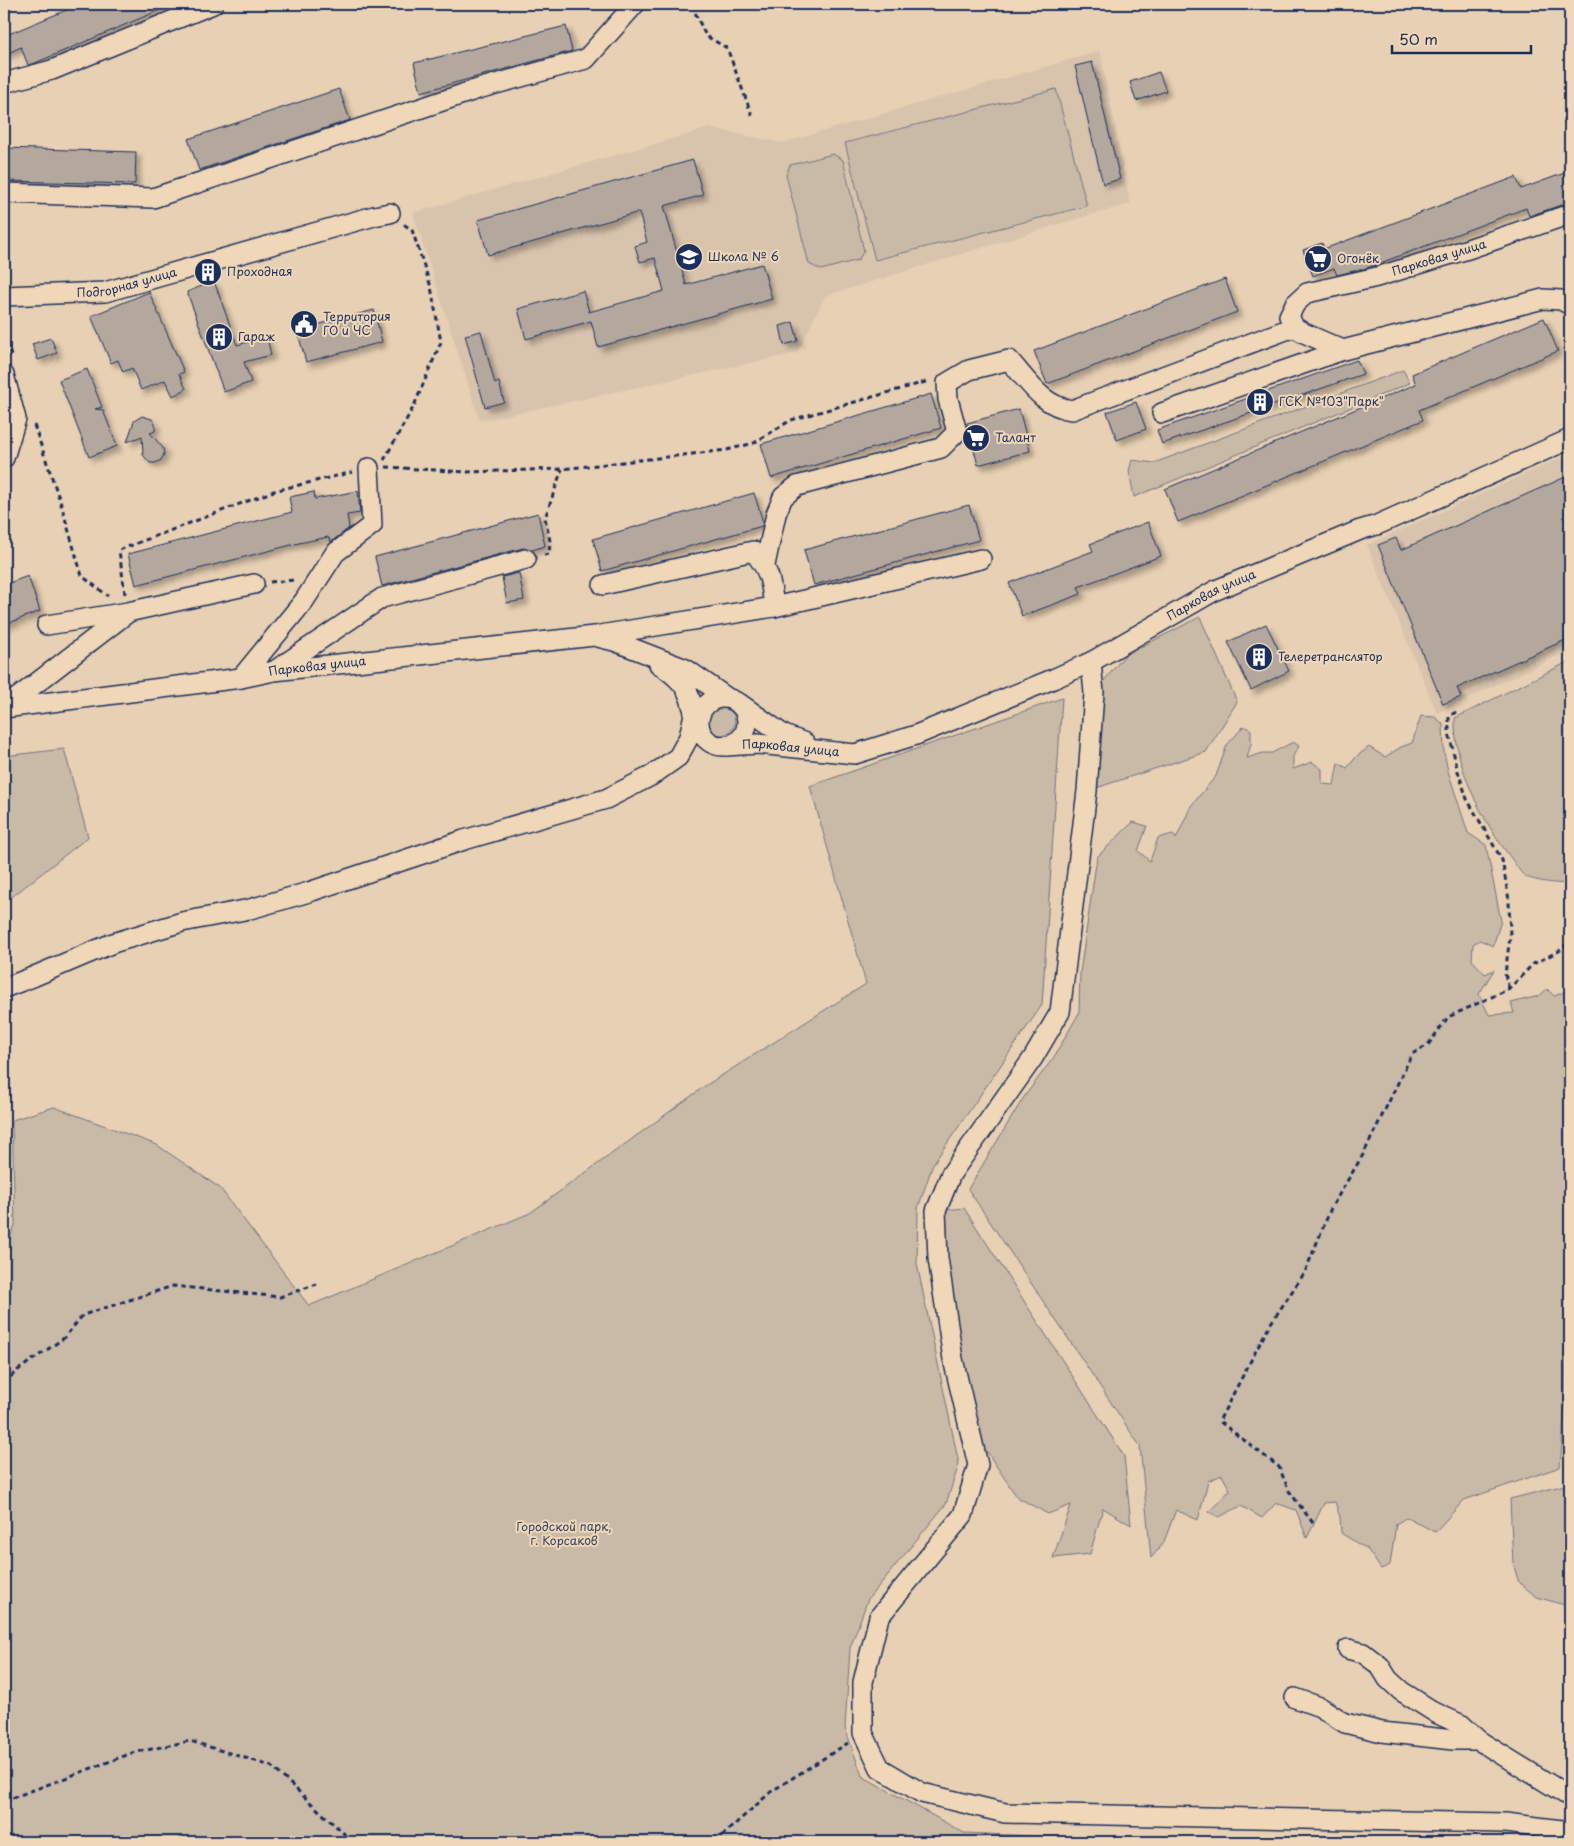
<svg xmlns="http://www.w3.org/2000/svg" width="1574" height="1846" viewBox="0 0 1574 1846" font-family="'Playpen Sans',sans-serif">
	<defs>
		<filter id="shadow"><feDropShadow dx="4.5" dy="4.5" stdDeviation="2.5" flood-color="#0004"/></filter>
	</defs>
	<rect width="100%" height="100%" fill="#e7d0b3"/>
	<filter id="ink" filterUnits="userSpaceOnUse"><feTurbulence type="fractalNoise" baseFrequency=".02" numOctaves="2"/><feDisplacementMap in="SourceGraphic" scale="10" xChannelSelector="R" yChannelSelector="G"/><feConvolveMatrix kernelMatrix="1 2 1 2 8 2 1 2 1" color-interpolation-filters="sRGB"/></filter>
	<g filter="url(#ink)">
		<path fill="#d8c4ad" d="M1100,51L1130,204L1079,218L825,296L797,353L480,421L413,213L710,128L782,143Z
			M1570,454V650L1437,713L1367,545Z"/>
		<path fill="#c9b9a7" stroke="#727482" d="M1056,89L1087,206L875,260L845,143Z
			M833,154L843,160L864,251L858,260L821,270L809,264L786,175L790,165Z
			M1403,370L1410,383L1134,497L1129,471L1132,460L1154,463Z
			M1200,617L1237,702L1206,752L1087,791L1094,693L1125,655Z
			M1570,661V883C1562,885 1532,881 1525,876C1520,873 1515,863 1511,858C1483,822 1453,765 1455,718Z
			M1062,698L1042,1005L933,1164L918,1208L917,1264L959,1464L946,1504L868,1599L850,1648L845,1728L862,1776L964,1833L1170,1842H4V1252L15,1225L12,1120L54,1107L157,1145L220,1188L309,1306L530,1213L705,1086L866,984L810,786Z
			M707 721a14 14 0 1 1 28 0a14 14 0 1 1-28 0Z
			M1421,716L1435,717L1443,724L1444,752L1448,771L1468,833L1486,845L1501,921L1493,946L1480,940L1473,944L1472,960L1485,974L1494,970L1479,994L1489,1015L1514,1013L1511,1003L1539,996L1547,989L1554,996L1570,990V1318L1566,1332L1565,1407L1560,1467L1464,1500L1435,1532L1407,1517L1396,1524L1390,1565L1381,1569L1368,1550L1341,1533L1340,1517L1335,1502L1324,1503L1307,1538L1296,1510L1276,1503L1262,1518L1241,1506L1219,1517L1209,1512L1230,1490L1222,1475L1208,1481L1198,1520L1176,1510L1163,1544L1151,1558L1140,1446L968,1189L1024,1097L1054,1057L1079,1013L1080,973L1097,857L1133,822L1147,826L1138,851L1150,861L1158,838L1173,834L1176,839L1191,806L1216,776L1227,745L1244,726L1251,730V744L1247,758L1263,753H1272L1293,742L1299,746L1293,756V769L1312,762L1322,769V784L1334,785L1338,763L1347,768L1357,756L1369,747L1385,757L1401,747L1412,743Z
			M64,749L88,837L4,903V756Z
			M964,1208L1124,1456L1131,1525L1103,1508L1090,1554L1053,1558L1071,1505L1048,1514L1017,1497L967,1422L936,1211Z
			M1565,1485L1570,1517L1565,1534L1570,1538V1619L1568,1606L1537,1597L1519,1583L1513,1563L1510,1499Z"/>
		<path fill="#b4a89e" stroke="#1b2f5e" filter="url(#shadow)" d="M81,4H174L35,63L28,65L21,47L4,55V36Z
			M566,26L572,51L421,92L414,63Z
			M1092,62L1120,179L1103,184L1075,66Z
			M1159,72L1166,91L1136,101L1130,82Z
			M339,89L350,120L199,170L188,139Z
			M4,148L136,152L135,184L4,181Z
			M693,160L703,195L664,206L686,285L762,264L772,299L598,347L591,321L526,339L518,309L583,291L589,312L664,291L655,258L640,262L635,246L647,242L639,212L488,255L478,220Z
			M1570,171V202L1529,216L1526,208L1367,268L1337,275L1334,268L1313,276L1303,250L1322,243L1324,249L1516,177L1521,189Z
			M1225,279L1237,312L1047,384L1034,351Z
			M214,281L237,345L267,337L271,355L244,362L251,382L224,392L187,292Z
			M149,292L184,372L179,374L186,389L173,396L165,380L141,390L132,368L123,372L118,360L111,363L91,316Z
			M374,310L382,342L306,362L297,330Z
			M1544,318L1558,351L1419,410L1423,420L1178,522L1165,489L1416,384L1412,374Z
			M793,322L798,341L784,345L780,326Z
			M481,331L495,384L499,382L504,402L485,407L465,335Z
			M51,338L57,353L38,360L32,344Z
			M1357,360L1363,374L1162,444L1157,430Z
			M87,369L102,407L95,409L103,410L117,446L89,457L59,380Z
			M931,394L941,428L771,478L761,444Z
			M1136,402L1146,429L1117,440L1107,412Z
			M1019,409L1030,451L978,465L967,423Z
			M142,416L152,419L155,424V431L150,433L163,448L164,454L161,460L155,463H150L143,455L142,436L127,442L134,421Z
			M1570,475V638L1457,688L1461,697L1443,704L1378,545L1396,538L1401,550Z
			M358,491L360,513L347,515L349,528L331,542L328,537L299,543L136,585L128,554L292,512L289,497L314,492L315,499Z
			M754,493L763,522L762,526L602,571L593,539Z
			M969,505L979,540L814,585L804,550Z
			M538,513L545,546L532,550L523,548L382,586L375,557Z
			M1148,522L1161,556L1078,587L1081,594L1022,616L1009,583L1093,551L1090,544Z
			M519,573L524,600L507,603L502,577Z
			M28,576L40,611L4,625V585Z
			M1266,624L1289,671L1251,690L1228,642Z"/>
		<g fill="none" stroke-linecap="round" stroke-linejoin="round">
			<g stroke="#1b2f5e" stroke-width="22">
				<g id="minor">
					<path d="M4,83L52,70L213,4"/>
					<path d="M4,193L153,198L478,89L586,59L635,4"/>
					<path d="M1570,214L1468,249L1377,277L1307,293L1295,304L1289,316L1294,327L1304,333L1343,350L1543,299L1561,300L1570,305"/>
					<path id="s1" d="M4,296L105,292L374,216L390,213"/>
					<path d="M4,375L16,419L4,458"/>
					<path d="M1162,413L1343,350"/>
					<path d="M765,565L776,514L783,497L797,486L941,448L957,432L948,399L947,383L969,370L1009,360C1029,382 1042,406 1072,410L1294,327"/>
					<path d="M603,585L753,551C770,571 771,581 774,607"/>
					<path d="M47,625L128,612L254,584"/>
					<path d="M600,635L774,607L981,559"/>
					<path d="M1091,662L1094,693L1087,791L1060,1012L1033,1058L951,1174L936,1211L938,1258L953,1359L978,1465L963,1515L879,1617L863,1682V1733L880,1768L922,1793L1005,1813L1505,1823L1570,1831"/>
					<path d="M659,664C670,672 683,681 688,693C692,702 693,712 698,721"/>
					<path d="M277,669L382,598L526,559"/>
					<path d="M241,678L304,601L335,553L372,525L369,468"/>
					<circle cx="723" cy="722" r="24"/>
					<path d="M739,703L784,735L805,743"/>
					<path id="s2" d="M4,708L241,678L274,671L594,636L614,641L686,669L726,697"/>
					<path d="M4,708L126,614"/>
					<path id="s3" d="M726,746L758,744L855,754L916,735L1053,679L1091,662L1216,590L1360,530L1377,525L1570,439"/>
					<path d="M4,988L30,978L113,943L182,922L250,909L309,892L464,840L606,799L651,776L678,757L689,737L694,714"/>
					<path d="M1348,1649L1363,1653L1380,1666L1388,1679L1401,1691L1436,1713L1462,1725L1478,1740"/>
					<path d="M1295,1698L1320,1707L1345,1723L1382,1732L1453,1740H1478L1570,1797"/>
				</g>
			</g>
			<path stroke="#1b2f5e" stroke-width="3" stroke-dasharray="5 4" stroke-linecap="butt" d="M694,4L696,15L706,36L727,48L753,118
				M4,334L12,359
				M34,425L60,501L82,576L108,596
				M384,460L414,406L441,342L431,287L412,230L402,223
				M386,467L467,472L562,469L727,450L754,443L791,420L929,381
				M544,555L549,554L550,541L545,518L562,469
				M270,582L296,580
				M125,594L119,550L274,491L353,472
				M1456,712L1449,716V733L1457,768L1467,799L1502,860L1509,900L1510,937L1505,974L1509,989
				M4,1383L18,1370L64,1338L83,1315L173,1286L280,1297L317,1284
				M1313,1523L1289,1491L1279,1467L1219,1421L1269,1326L1305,1272L1331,1208L1364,1153L1412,1054L1428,1045L1448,1017L1509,989L1533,964L1559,951L1570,942
				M4,1801L132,1753L190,1741L271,1766L353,1842
				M715,1842L772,1791L848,1743"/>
			<use href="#minor" stroke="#efd7b7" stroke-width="19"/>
		</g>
	</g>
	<defs>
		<g id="school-disc" transform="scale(1.4375)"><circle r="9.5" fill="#1b2f5e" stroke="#efd7b7"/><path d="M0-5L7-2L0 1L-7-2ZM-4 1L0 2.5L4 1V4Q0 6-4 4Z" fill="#fff"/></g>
		<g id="supermarket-disc" transform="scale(1.4375)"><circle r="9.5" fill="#1b2f5e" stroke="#efd7b7"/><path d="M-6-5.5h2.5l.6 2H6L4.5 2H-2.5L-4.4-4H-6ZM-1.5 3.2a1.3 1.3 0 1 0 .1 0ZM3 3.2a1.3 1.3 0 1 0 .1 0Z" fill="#fff"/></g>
		<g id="building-disc" transform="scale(1.4375)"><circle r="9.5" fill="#1b2f5e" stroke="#efd7b7"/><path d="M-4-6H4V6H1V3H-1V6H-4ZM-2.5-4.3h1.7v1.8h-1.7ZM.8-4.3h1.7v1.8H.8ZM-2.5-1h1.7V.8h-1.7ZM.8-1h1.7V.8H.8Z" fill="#fff"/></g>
		<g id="civic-disc" transform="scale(1.4375)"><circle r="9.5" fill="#1b2f5e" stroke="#efd7b7"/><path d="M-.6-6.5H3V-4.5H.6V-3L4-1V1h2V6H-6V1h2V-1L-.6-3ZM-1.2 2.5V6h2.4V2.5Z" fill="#fff"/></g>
	</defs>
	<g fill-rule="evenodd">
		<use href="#school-disc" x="689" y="257"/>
		<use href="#supermarket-disc" x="1318" y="259"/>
		<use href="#building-disc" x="208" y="272"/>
		<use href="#civic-disc" x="304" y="324"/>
		<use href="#building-disc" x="219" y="337"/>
		<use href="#building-disc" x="1260" y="402"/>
		<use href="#supermarket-disc" x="976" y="438"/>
		<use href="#building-disc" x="1259" y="657"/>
	</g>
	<g text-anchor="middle" stroke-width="4" stroke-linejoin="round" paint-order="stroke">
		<g font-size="12" fill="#1b2f5e" stroke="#efd7b7" text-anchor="start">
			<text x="708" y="261">Школа № 6</text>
			<text x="1337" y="263">Огонёк</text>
			<text x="227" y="276">Проходная</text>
			<text x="323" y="321">Территория<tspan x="323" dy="14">ГО и ЧС</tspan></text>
			<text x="238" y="341">Гараж</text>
			<text x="1279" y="406">ГСК №103"Парк"</text>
			<text x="995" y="442">Талант</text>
			<text x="1278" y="661">Телеретранслятор</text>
		</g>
		<g font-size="12" fill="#1b2f5e" stroke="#efd7b7">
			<text transform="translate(1439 258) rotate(-17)" y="4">Парковая улица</text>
			<text dy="4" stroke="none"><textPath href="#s1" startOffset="124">Подгорная улица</textPath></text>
			<text dy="4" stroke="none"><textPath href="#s3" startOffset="521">Парковая улица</textPath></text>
			<text dy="4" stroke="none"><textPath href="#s2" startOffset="316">Парковая улица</textPath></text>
			<text dy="4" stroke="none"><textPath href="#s3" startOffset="65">Парковая улица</textPath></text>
		</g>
		<g font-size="12" fill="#354469" stroke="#efd7b7">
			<text x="564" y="1531">Городской парк,<tspan x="564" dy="14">г. Корсаков</tspan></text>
		</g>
	</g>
	<rect width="1574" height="1846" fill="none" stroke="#efd7b7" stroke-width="20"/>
	<rect x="10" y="10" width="1554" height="1826" fill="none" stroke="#1b2f5e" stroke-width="2" filter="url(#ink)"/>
	<path d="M1392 45v8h139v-8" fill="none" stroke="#1b2f5e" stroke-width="2.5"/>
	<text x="1399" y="45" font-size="15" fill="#1b2f5e" stroke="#efd7b7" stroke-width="4" paint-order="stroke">50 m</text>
</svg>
